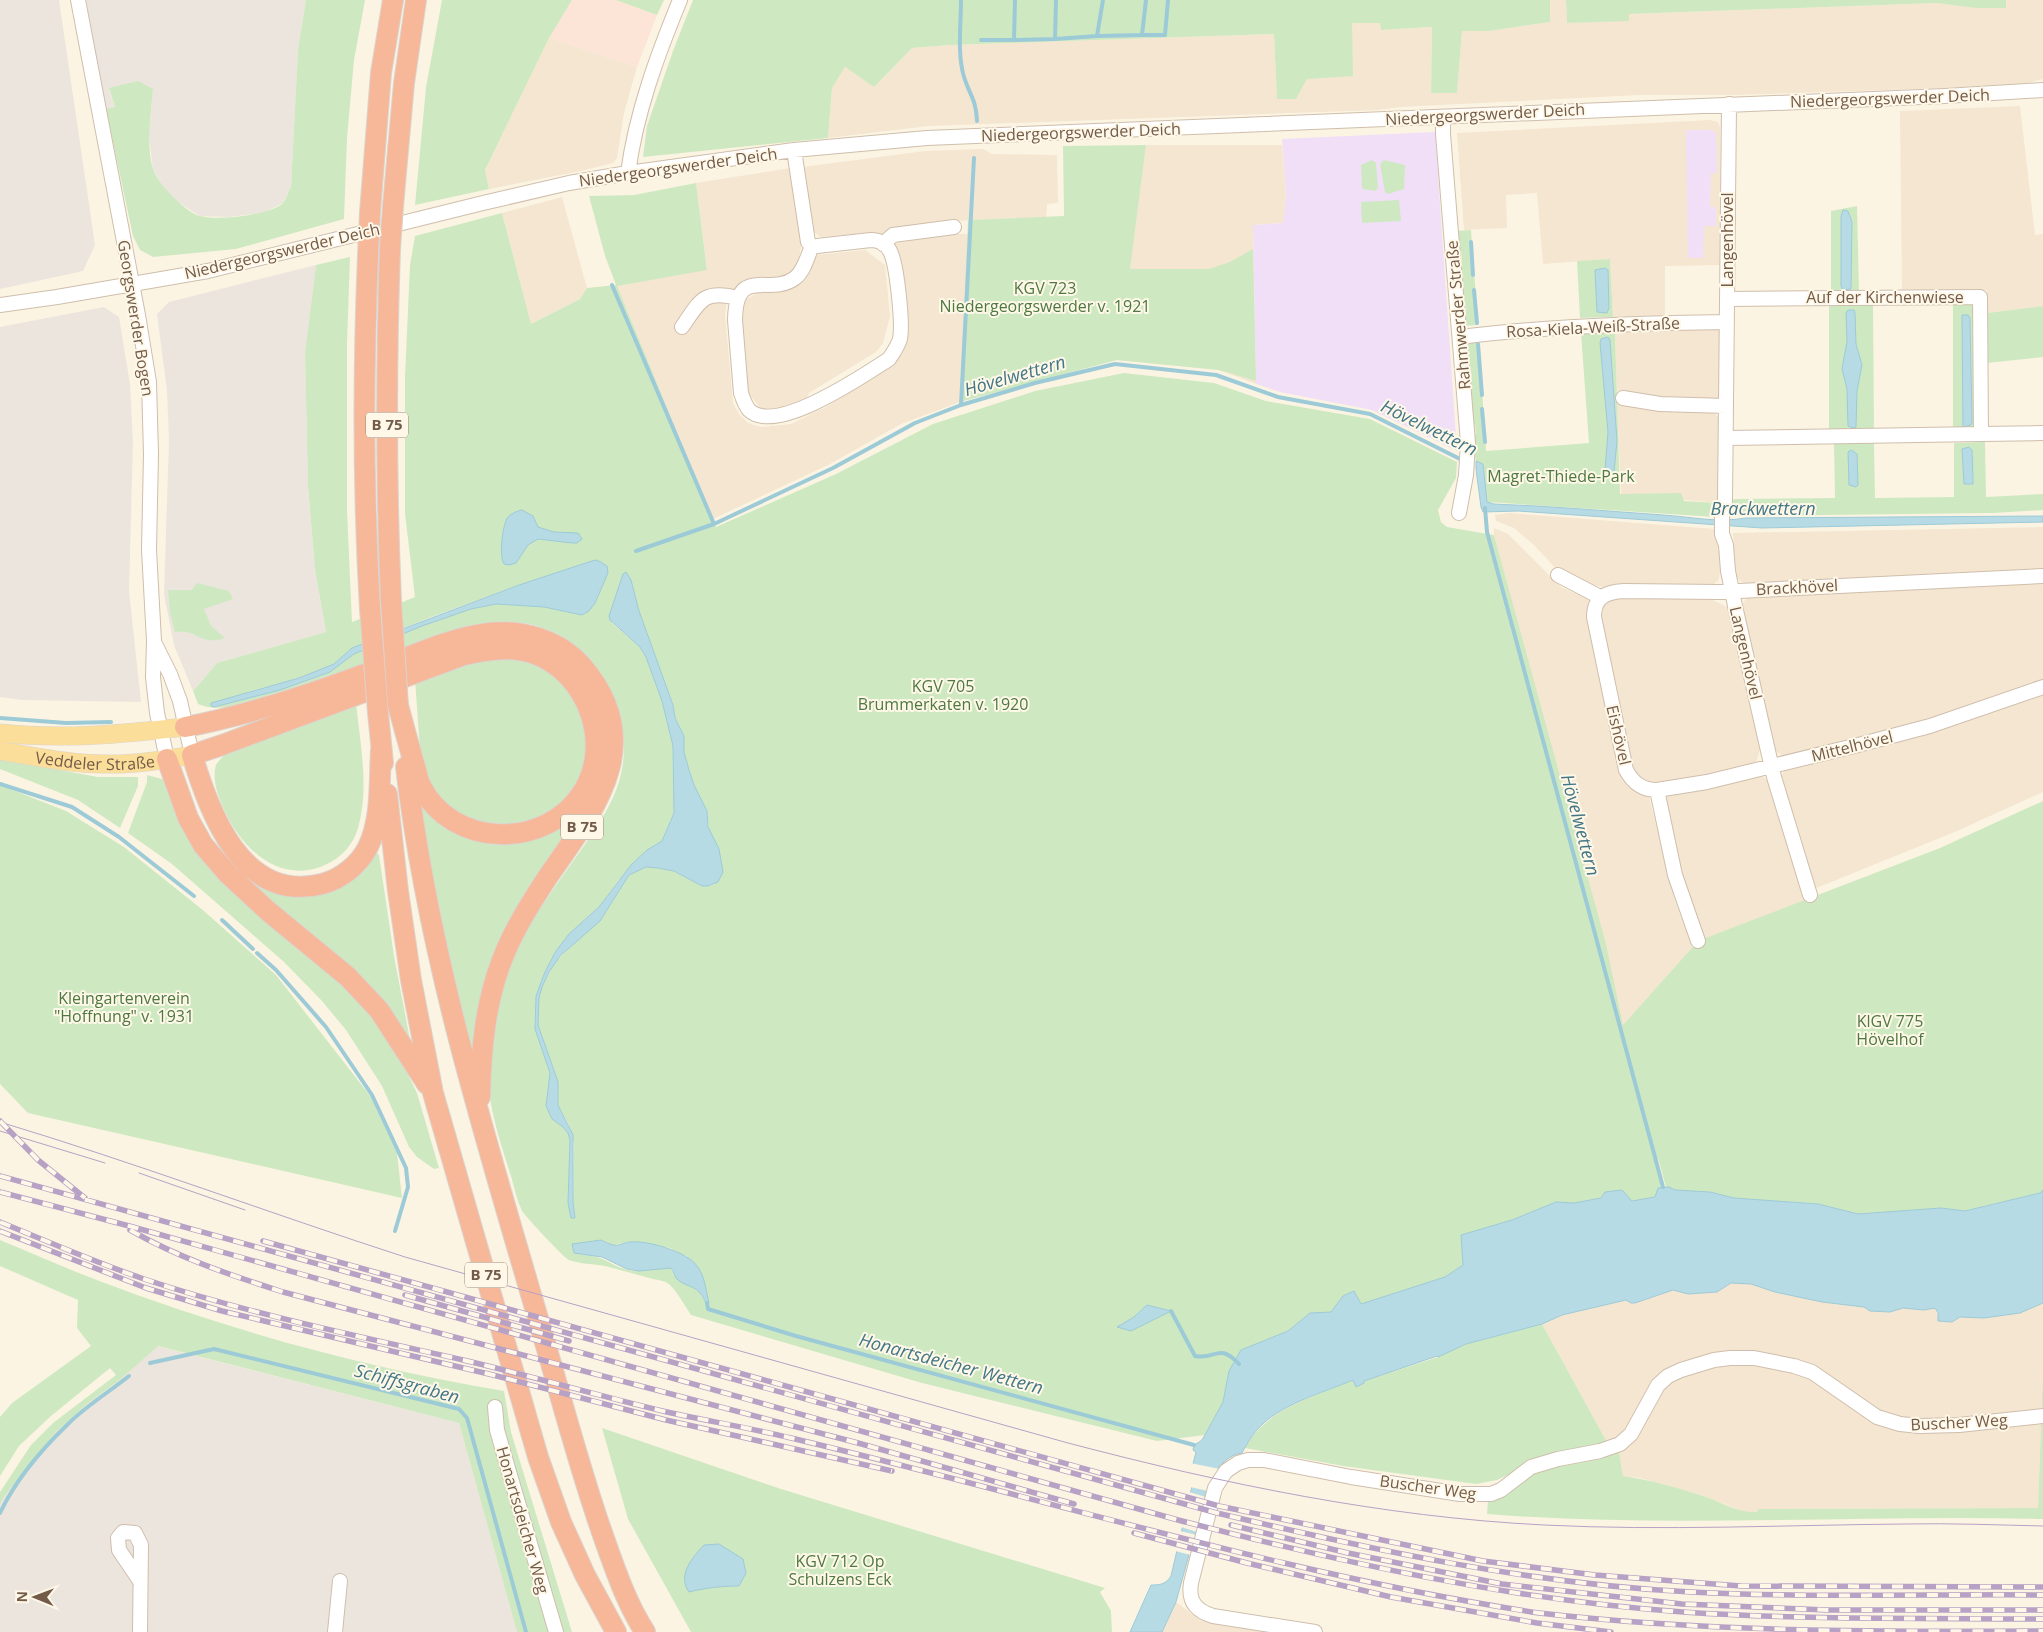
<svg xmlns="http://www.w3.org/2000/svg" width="2043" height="1632" viewBox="0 0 2043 1632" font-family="'Open Sans',sans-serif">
	<rect width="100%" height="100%" fill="#fcf4e2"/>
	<path fill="#f4e6d1" d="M1550,0H1566L1567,23L1629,20L1628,14L1937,3L1975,8H2006V0H2043V79L2028,83L1946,88L1734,95H1639L1400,107L1378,110L929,126L828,138L832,88L845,67L874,87L912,48L950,45L1274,34L1277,99H1296L1307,79L1352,23H1380L1382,30L1432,27L1431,92L1457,93L1462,31H1489L1550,22Z
		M549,38L637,67L624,113L617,158L613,163L581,171L489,189L485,170Z
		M2020,106L2035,235L2043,234V306L1987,313V290H1902L1900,111Z
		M1710,120L1718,122L1720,127V265L1665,266V315L1613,317L1610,259L1543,264L1537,193L1506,195L1507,228L1464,230L1457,133Z
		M1146,145H1282L1286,196L1283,223L1253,225L1256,384L1219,370L1117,360Z
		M983,149L992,154L1057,155L1058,203L1047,204L1046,217L968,220L891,229L879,236L866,233L821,237L811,230L803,167L925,151Z
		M790,168L801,246L799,260L789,275L740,286L735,289L727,301L725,314L733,403L739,414L748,423L761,427L791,424L826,407L894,365L902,354L908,330L901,265L898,250L894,243L958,234H968L960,402L901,424L830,464L713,519L616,285L707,269L696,183Z
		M562,197L587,288L580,299L531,324L502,213Z
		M865,250L885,265L890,316L883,343L876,352L809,393L806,400L786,409L766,411L759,407L748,392L741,311L743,301L758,293L789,290L800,283L816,255Z
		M1719,329V399L1651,397L1617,391L1615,332Z
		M1617,404L1659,411L1709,412L1715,414L1719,417L1718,503L1621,494Z
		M1509,513L1715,529L1721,563L1719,579L1714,584L1698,587H1602L1584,583L1561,574L1534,545L1514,528L1496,521L1495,515Z
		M2043,527V570L1745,584L1739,580L1735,574L1733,533Z
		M1494,528L1508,534L1561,587L1590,600L1587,612V619L1618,765L1621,775L1629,787L1649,797L1675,901L1692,948L1623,1025L1494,535Z
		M2043,583V683L1888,731L1784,757L1777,752L1774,747L1741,606L1748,596Z
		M1616,598H1709L1727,607L1761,746L1757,760L1751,766L1743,769L1658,784L1651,785L1633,775L1599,608L1603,602Z
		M2043,693V792L1957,831L1814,889L1781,776L1785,769L1867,750Z
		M1753,777H1764L1768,782L1806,900L1702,940L1679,874L1664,800L1666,795Z
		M1731,1283L1751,1284L1775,1292L1822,1302L1864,1307L1870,1311L1903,1308L1924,1310L1935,1308L1939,1321L1952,1322L1960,1317L1984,1318L2020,1313L2043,1303V1368L2038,1508L1758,1509L1757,1512H1745L1706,1497L1640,1478L1623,1476L1619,1452L1608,1444L1542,1324L1562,1315L1626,1300L1631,1303H1635L1673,1290L1688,1294L1717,1292Z
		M1176,1602L1197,1618L1208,1622L1269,1632H1162Z"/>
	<path fill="#fce4d6" d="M572,0H616L657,15L637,67L549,38Z"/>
	<path fill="#ebe5dd" d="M0,0H59L95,245L83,271L0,289Z
		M86,0H306L298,49L291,187L283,203L263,213L228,217L200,216L170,197L153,170L149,135L153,89H109L115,108L106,109Z
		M316,265L305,352L308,486L315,570L326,632L217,663L193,691L174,645L164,595L169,440L167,391L157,314L169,302Z
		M104,307L119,317L130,384L133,442L129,591L141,702L22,700L0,697V327Z
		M157,1346L459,1423L517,1632H0V1505L3,1498L55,1433L87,1404L121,1379Z"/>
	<path fill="#f1dff8" d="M1686,130H1711L1716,133L1717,173H1711L1710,207H1716V226H1704L1703,258H1688Z
		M1435,132L1457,451L1372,410L1280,392L1256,384L1253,225L1283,223L1286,196L1282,139Z"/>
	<path fill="#cee9c1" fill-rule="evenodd" d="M306,0H365L354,60L347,138L344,219L236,249L153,257L140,250L133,236L106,109L115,107L109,88L138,81L153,89C151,114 146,145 153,169C158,184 185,212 200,216C218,221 268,215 282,204C286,200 288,192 291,187L298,49Z
		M442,0H572L549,38L485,170L489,189L415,205L426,87Z
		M616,0H664L657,15Z
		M693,0H1550V22L1489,31H1462L1457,93H1431L1432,27L1381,30L1380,23H1352L1353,76L1307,79L1296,99H1277L1274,34L950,45L912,48L874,87L845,67L832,88L828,138L643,157L647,126L673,51Z
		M1566,0H2006V8H1975L1937,3L1629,14V21L1567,23Z
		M1146,145L1130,269H1209L1230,262L1253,249L1256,381L1219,370L1117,360L960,402L968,220L1064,216L1063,146Z
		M1372,160L1376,163L1378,188L1375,191L1363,189L1362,187L1361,165Z
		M1384,160L1405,165L1404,189L1388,194L1385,192L1380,164Z
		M696,183L707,270L617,286L716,527L836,474L933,424L1035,391L1124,373L1214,383L1266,401L1370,419L1457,462L1456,478L1438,510L1441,522L1447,527L1494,535L1606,944L1623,1025L1698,941L1940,848L2043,801V1190L2040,1193L1965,1211L1941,1208L1858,1214L1818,1204L1734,1198L1710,1192L1675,1190L1666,1187L1658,1158L1661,1188H1658L1655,1197L1632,1201L1605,1192L1601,1198L1574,1203L1556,1202L1512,1220L1463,1265L1445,1277L1361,1304L1354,1291L1343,1296L1331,1312L1310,1313L1288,1331L1241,1350L1229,1371L1223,1402L1205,1435L1157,1441L922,1383L691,1315C685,1306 678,1293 670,1285C666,1281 658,1280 653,1279C637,1275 621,1270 605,1266C594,1264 579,1264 569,1260C563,1257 526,1217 522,1211C517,1200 514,1187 511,1176C503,1151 494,1124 490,1098C484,1049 497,980 522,937C540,907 561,878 581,850C597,827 615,801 621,774C637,704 589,628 515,622C472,618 443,636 403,650C357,668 311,686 263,698C240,704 220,713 198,704L193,691L217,663L326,632L315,570L308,486L305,352L316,265L350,257L347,344V511L352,622L415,597L405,514V376L410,265L415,236L502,213L531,324L580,299L587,288L616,285L605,256L589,196L634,195ZM599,561L607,566L608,570L586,613L582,615L544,607L496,604L471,609L422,626L354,654L330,672L280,690L214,707L251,691L299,678L334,664L352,648L434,616L519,585ZM631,580L639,611L673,704L675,718L684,736V752L693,785L707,811L714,885L702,886L674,871L658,868L646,867L629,875L606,912L554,963L542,987L539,998L538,1025L558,1082V1105L568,1123L574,1143L573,1202L575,1217L568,1203L570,1140L568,1133L563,1127L552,1119L546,1106L550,1073L535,1029L536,996L545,972L556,951L579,925L599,907L618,881L647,850L662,841L674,813L673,746L662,701L646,657L640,647L612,623ZM601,1240L613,1245L630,1242L670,1248L679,1254L687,1256L706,1303L699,1292L674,1275L671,1268C657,1268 642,1273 628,1270C610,1265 601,1254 581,1255ZM1147,1305L1170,1311L1150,1320L1117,1327L1134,1317Z
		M1399,200L1401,221L1362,223L1361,202Z
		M1857,206L1859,291L1831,292V211Z
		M1471,230L1478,325L1462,326V315L1466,312L1465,303L1461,300L1458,264L1462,261L1461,252L1457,250L1456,231Z
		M1610,259L1613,317L1580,318L1577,261Z
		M1873,303L1874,430H1829V304Z
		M1953,303H1975L1976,428H1953Z
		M2043,306V357L1987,363V313Z
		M1615,332L1620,494L1681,493L1684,501L1718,503L1715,517L1487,502L1483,464L1476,461L1471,437L1476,434L1475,425L1471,422L1468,390L1471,385V376L1466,373V343L1479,342L1486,451L1589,443L1581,333Z
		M1985,442L1986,497L2043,494V510L1993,513L1734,516L1733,500L1735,499L1835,498L1834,444L1874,443L1875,498L1954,497V443Z
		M197,583L229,591L233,599L204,609L211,626L225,638C200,647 198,628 175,632L170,613L168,590H192Z
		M514,657L553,671L579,701L589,747L577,789L546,818L497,828L461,816L436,796L421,764L415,679L466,661Z
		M356,703C360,741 369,786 359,824C356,840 345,854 331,862C282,889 240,849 222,805C217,793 212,778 216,765C218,761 223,757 226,753Z
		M0,759L98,777H138V786L120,828L78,800L0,769Z
		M147,775L166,780L196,848L354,994L393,1044L417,1093L439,1168L434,1169L417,1157L409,1147L382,1086L346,1030L322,1001L284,962L172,864L128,833L147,782Z
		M0,785L66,811L124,847L204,911L276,975L371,1097L397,1153L402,1198L28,1113L0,1084Z
		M423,805C439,816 455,830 472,839C494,850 530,843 552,833C562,828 571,819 580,811L582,814L539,877L475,1046H471L444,938L420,808Z
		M376,852L379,855L394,956L411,1045L251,887L255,884L272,891L292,896Z
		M0,1240C34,1254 67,1269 102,1282C231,1331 368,1368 504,1391L511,1432L572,1632H517L459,1423L158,1346L121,1379L87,1404L55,1433L3,1498L0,1505V1492L31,1445L53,1423L116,1375L110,1368L51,1416L19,1446L0,1476V1417L12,1403L91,1346L77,1328L78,1300L0,1266Z
		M1542,1324L1608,1444L1512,1473L1497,1480L1476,1484L1343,1466L1245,1448C1269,1406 1313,1398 1353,1380L1357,1387L1364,1381L1438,1357L1466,1344Z
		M2043,1370V1519C1858,1514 1672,1529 1487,1514L1488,1500L1537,1468L1619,1452L1623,1476C1651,1480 1679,1488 1706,1497C1723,1503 1738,1513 1757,1512L1758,1509L2038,1508Z
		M602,1428L781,1489L1105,1588L1100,1592L1111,1611L1112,1632H691L628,1519ZM704,1545L739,1586C722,1586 705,1588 689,1592L690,1563Z"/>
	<path fill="#b7dbe5" stroke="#9dcad7" d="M1843,210L1848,211L1852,222L1851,289L1843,290L1841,286V216Z
		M1605,268L1608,270L1609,308L1607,313L1597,312L1595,270Z
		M1848,310H1854L1855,313L1856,344L1862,365L1857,391L1856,427L1853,428L1848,426L1847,389L1842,369L1847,341L1846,313Z
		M1962,315H1968L1970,318L1972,422L1971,425L1963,427Z
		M1608,337L1610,340L1617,441L1614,472L1611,474L1605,470L1608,432L1600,343L1601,339Z
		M1969,447L1972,450L1973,480V484H1964L1962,449Z
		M1851,450L1857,454L1858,485L1856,487L1849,485L1848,452Z
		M1476,461L1483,464L1487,502L1494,504C1550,506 1606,511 1663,515C1693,517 1716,523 1746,518L2043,516V522L1762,528L1518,511L1483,512L1481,507L1476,469Z
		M522,510L533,516L538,527L554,532L578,533L582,539L577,543H572L538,539L528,545L516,563L509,565L504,564C499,557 502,525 508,517C512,513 517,511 522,510Z
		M595,560L599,561L607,566L608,573L595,603L589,611L582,615L544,607L496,604L471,609L422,626L354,654L330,672L280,690L214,707L211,706V703L299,678L334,664L352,648L519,585Z
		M626,572L631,580L639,611L673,705L675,718L684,736V752L689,770L694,785L707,811L708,827L719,849L723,872L718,882L708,886H702L674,871L658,868L646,867L629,875L600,921L560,956L549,972L542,987L539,998L538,1025L558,1082V1105L573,1135V1202L575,1218H571L568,1203L570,1140L568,1133L563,1127L552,1119L546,1106L550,1073L535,1029L536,996L545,972L556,951L569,934L599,907L631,865L647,850L662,841L674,813L673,746L662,701L646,657L640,647L610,620L609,616L623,574Z
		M1669,1187L1675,1190L1710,1192L1734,1198L1818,1204L1858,1214L1941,1208L1965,1211L2040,1193L2043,1190V1303L2020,1313L1984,1318L1960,1317L1952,1322L1938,1321V1313L1935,1308L1924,1310L1903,1308L1890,1312L1870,1311L1864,1307L1822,1302L1775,1292L1751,1284L1731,1283L1717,1292L1688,1294L1673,1290L1635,1303H1631L1626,1300L1562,1315L1542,1324L1466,1344L1438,1357L1437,1356L1364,1381V1383L1356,1387L1353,1380C1323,1393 1279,1404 1257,1430C1251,1437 1246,1445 1242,1453C1227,1455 1221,1466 1211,1475L1176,1602L1162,1632H1130L1151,1585C1161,1585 1166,1584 1171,1576L1196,1469L1192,1468L1196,1452L1193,1450L1194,1445L1201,1441L1205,1435L1223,1402L1229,1371L1241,1350L1288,1331L1310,1313L1331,1312L1343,1296L1354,1291L1361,1304L1445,1277L1463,1265L1461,1235L1512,1220L1556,1202L1574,1203L1601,1198L1605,1192L1622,1190L1632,1201L1655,1197L1658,1188Z
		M601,1240C607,1243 613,1246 619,1245C623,1244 627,1242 630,1242C647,1240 688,1252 697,1266C705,1276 706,1291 709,1303H706C697,1283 688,1289 677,1279C674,1276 674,1271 671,1268L639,1271L627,1269L602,1257L574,1253L572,1244Z
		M1147,1305L1171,1311L1131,1331L1117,1327L1134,1317Z
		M719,1544L743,1559L746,1573L739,1586C722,1586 705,1588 689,1592C677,1575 692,1558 704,1545Z"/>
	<path fill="#fcf4e2" d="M1190,1463L1220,1469L1213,1477L1208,1491L1190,1487L1193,1471L1189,1469Z
		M1189,1492L1206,1497L1197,1532L1181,1527Z
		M1180,1531L1197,1535L1191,1555L1175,1551Z"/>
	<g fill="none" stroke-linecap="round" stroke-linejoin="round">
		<path stroke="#9dcad7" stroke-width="4" d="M961,0C961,25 957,53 964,77C970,96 976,99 977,121
			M1142,35H1165L1168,0
			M1097,36L1142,35L1146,0
			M1055,39L1097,36L1103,0
			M981,40H1014L1015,0
			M1014,40L1055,39L1056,0
			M1471,242L1473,275
			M612,285L714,524
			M1474,290L1477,323
			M1478,344L1482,395
			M961,405L974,158
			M1482,409L1485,442
			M1485,508L1487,532L1663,1187
			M636,551L714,524L833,468L915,423L961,405L1035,383L1115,364L1216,375L1278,397L1370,414L1464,461
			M0,718L66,723L111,722
			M0,784L72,807L119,837L194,896
			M222,920L253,949
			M257,953L276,970L326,1027L372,1095L406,1168L408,1187L395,1231
			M707,1303L708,1309L796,1336L1194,1445
			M1171,1311L1195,1356C1217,1360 1218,1342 1239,1364
			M150,1363L214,1349L459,1409L467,1418L526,1632
			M0,1513C15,1481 42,1449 68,1424C86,1406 109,1392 129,1376"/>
		<g stroke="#cfbeac" stroke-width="16">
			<path id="minor" d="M78,0L138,315L149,382L151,454L149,550L154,641L153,677L157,713L167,759
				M1729,104L1725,502L1722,516V534L1726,545L1728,571L1735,606L1774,777L1810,895
				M1443,117V134L1468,443L1466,475L1459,513
				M794,150L808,242
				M628,173C636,113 657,56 680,0
				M883,244L893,235L954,227
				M810,251C806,261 803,272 795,278C770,297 736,264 735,320L741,393C743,399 745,405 749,410C776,436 864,375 889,359C893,353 898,346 900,339C903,324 897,264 890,251C886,244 879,240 871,240L817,246
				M0,305L57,297L208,271L483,203L569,183L628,173L794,150L927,138L1945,96L2043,90
				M682,327C700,301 703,289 738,298
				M1460,337C1548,326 1638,323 1727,322
				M1623,398L1660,404L1726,406
				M1981,434L2043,433
				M1726,438L1981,434L1980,297L1727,299
				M1558,575L1600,597
				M155,644L170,674L180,701L192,755
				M1657,790L1707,782L1858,745L1930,726L2043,687
				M1698,941L1675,875L1657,790C1642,790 1633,783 1626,770L1594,617C1594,597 1606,592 1624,591L1719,592L2043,576
				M495,1407L497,1430L507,1465L556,1632
				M140,1581L119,1550L118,1538L123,1532L135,1533L141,1545L140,1632
				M335,1632L340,1581
				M1315,1632L1213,1616C1196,1611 1188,1601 1191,1583L1215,1488L1226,1471L1238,1463L1248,1460H1264L1351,1477L1460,1494H1491L1501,1490L1531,1467L1558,1459L1600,1451L1620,1444L1631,1434L1658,1385L1668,1376L1681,1370L1714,1360L1730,1358H1754L1794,1366L1812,1372L1877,1417L1900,1424L1920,1426L1959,1425L2043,1416"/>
		</g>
		<g stroke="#dbd4d0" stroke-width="19">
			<g id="major">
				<path d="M0,733C62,740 123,734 185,727"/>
				<path id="s1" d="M0,751C34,756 69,764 104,764C133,765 163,760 192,755"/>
			</g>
		</g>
		<g stroke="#dbd4d0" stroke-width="22">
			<path id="highway" d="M393,206L404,83L416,0
				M370,212L381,73L393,0
				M390,249C386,366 386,484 391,601
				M368,255C363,373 363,491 370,609
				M378,713L383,763
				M185,727C249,715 309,695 370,672C408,658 448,638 489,633C522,629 559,640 582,666C649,744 594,810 547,878C530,904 513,931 502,960C485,1004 481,1050 480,1097
				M381,750C379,781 382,818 368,847C359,865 341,879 322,884C242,904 210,813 192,755L222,745L464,655C486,650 510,646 532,653C587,671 614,744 582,793C545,850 452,848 421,786C417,778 416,768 413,760C408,742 403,724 398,705
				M167,759L188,818L203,845L228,874L268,911L348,977L379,1010L427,1084
				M406,767C429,965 491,1155 546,1346C565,1412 582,1477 605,1541C616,1572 627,1604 645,1632
				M387,794L398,891L411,980L433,1093L538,1457L561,1522L585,1575L616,1632"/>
		</g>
		<use href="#minor" stroke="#fff" stroke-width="14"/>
		<use href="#major" stroke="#fbde9a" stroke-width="18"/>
		<use href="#highway" stroke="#f6b899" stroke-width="20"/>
		<path stroke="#b7a1c5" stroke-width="1" d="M0,1122C136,1163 269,1213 405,1257L1068,1443C1224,1484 1383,1517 1544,1525C1665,1531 1785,1525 1905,1524C1951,1523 1997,1525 2043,1526
			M0,1131L105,1163
			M139,1173L245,1210"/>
		<g stroke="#b7a1c5" stroke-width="5.5">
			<path id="rail" d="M0,1121L38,1160L85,1198
				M0,1176L1217,1513C1373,1550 1530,1584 1691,1592C1808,1598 1926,1594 2043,1595
				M0,1192L133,1227L1178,1520C1344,1563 1512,1600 1683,1612C1803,1620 1923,1618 2043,1619
				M0,1222C49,1242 97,1263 147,1280C250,1314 358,1336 463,1360C532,1376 599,1396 667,1412C708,1421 750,1428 791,1438C1040,1497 1285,1575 1539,1613C1705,1632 1875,1632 2043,1631
				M130,1230C179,1258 230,1275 283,1292L858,1443L1074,1504
				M0,1231L146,1288L222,1311L493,1375L666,1420L892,1471
				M263,1241L1219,1506L1483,1561L1595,1575L1741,1586L2043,1587
				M405,1295L569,1341
				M1231,1525L1348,1553L1502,1584L1682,1604L1827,1610H2043
				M1134,1533L1247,1563L1391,1597L1537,1623L1611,1632"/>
		</g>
		<use href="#rail" stroke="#fff8e8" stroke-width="4" stroke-dasharray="11" stroke-linecap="butt"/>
		<g stroke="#dbd4d0" stroke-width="22" stroke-linecap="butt">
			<path id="highway-bridge" d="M390,249L393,206
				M368,255L370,212
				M391,601L398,705
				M370,609L378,713"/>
		</g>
		<use href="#highway-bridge" stroke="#f6b899" stroke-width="20"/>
	</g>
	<g text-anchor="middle" stroke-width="4" stroke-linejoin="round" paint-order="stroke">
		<g fill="#fff8e8" stroke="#9d8a79" stroke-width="1">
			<rect x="366" y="412.5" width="42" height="25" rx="4"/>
			<rect x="561" y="814.5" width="42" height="25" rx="4"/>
			<rect x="465" y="1262.5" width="42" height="25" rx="4"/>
		</g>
		<g font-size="15" font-weight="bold" fill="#735b49">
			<text x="387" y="430">B 75</text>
			<text x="582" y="832">B 75</text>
			<text x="486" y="1280">B 75</text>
		</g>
		<g font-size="16" fill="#735b49" stroke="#fff8e8">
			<text transform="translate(1890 98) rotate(-2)" y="6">Niedergeorgswerder Deich</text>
			<text transform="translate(1485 114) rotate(-3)" y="6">Niedergeorgswerder Deich</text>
			<text transform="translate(1081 132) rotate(-2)" y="6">Niedergeorgswerder Deich</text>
			<text transform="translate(678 167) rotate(-8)" y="6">Niedergeorgswerder Deich</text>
			<text transform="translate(1727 240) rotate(-90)" y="6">Langenhövel</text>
			<text transform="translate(282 251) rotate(-13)" y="6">Niedergeorgswerder Deich</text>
			<text x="1885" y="303">Auf der Kirchenwiese</text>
			<text transform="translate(1458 315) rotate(-95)" y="6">Rahmwerder Straße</text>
			<text transform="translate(136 318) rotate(81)" y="6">Georgswerder Bogen</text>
			<text transform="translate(1593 327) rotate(-3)" y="6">Rosa-Kiela-Weiß-Straße</text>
			<text transform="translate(1797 587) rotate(-3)" y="6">Brackhövel</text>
			<text transform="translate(1746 653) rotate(77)" y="6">Langenhövel</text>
			<text transform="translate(1619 735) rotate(77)" y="6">Eishövel</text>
			<text transform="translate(1852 746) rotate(-14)" y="6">Mittelhövel</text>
			<text dy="6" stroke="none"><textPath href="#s1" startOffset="96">Veddeler Straße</textPath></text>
			<text transform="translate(1959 1422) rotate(-3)" y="6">Buscher Weg</text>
			<text transform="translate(1428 1487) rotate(8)" y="6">Buscher Weg</text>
			<text transform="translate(523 1520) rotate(74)" y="6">Honartsdeicher Weg</text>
		</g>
		<g font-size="16" fill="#4d7941" stroke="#fff8e8">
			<text x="1045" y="294">KGV 723<tspan x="1045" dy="18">Niedergeorgswerder v. 1921</tspan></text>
			<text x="1561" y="482">Magret-Thiede-Park</text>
			<text x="943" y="692">KGV 705<tspan x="943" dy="18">Brummerkaten v. 1920</tspan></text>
			<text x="124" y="1004">Kleingartenverein<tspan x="124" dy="18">"Hoffnung" v. 1931</tspan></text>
			<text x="1890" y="1027">KlGV 775<tspan x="1890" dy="18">Hövelhof</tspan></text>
			<text x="840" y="1567">KGV 712 Op<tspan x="840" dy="18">Schulzens Eck</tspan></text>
		</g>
		<g font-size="18" font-style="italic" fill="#427787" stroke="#fff8e8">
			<text transform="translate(1015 376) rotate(-16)" y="6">Hövelwettern</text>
			<text transform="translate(1429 428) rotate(26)" y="6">Hövelwettern</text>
			<text x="1763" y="515">Brackwettern</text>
			<text transform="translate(1580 825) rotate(75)" y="6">Hövelwettern</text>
			<text transform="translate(951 1364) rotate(15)" y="6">Honartsdeicher Wettern</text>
			<text transform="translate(407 1384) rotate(15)" y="6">Schiffsgraben</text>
		</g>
	</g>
	<g transform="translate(35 1597) rotate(271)" stroke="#fff8e8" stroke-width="4" paint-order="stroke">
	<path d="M0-4L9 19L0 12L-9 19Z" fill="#735b49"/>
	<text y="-8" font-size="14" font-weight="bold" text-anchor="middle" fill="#735b49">N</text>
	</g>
</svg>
